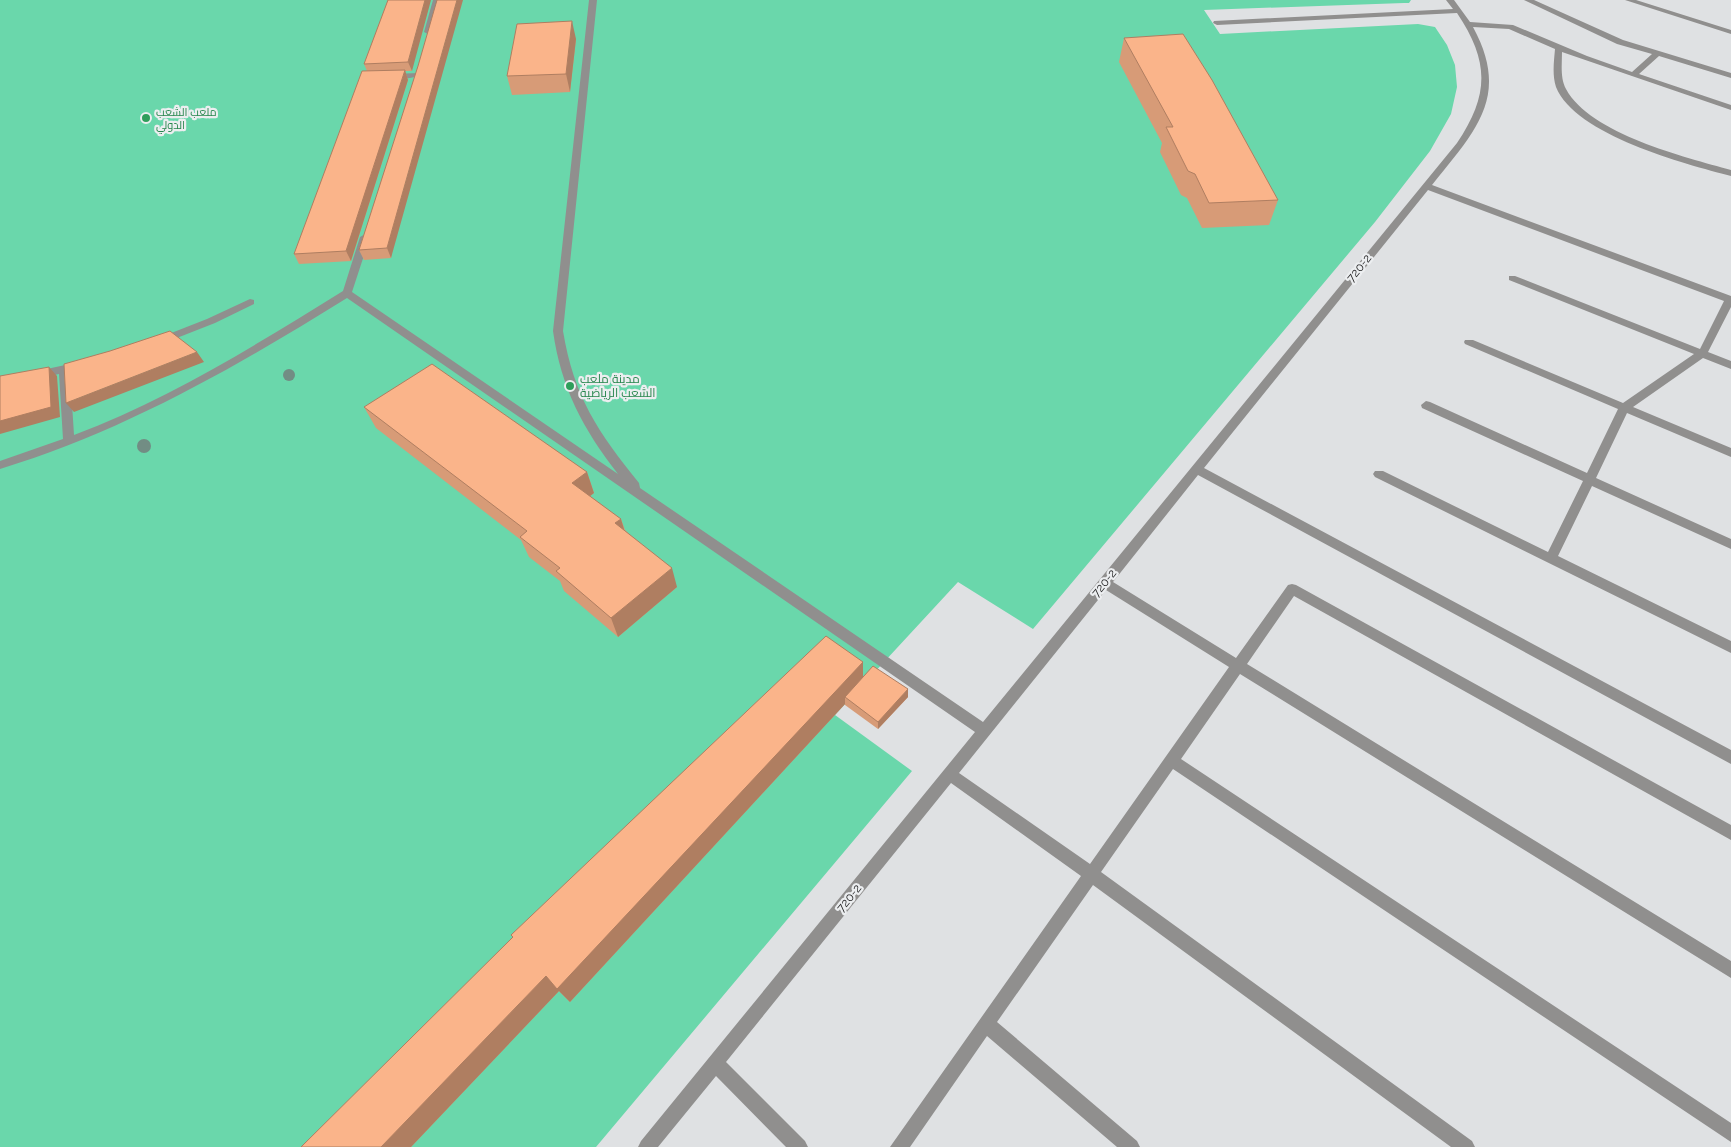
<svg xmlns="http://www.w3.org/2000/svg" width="1731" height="1147" viewBox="0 0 1731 1147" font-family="Raleway,Cairo,sans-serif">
	<rect width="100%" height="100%" fill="#dfe1e3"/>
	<path fill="#6ad7ab" d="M0,0H1411L1409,3H1404L1204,10L1220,34L1418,24L1435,27L1447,45L1455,65L1457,87L1451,114L1430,151L1375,222L1033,629L958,582L835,715L912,771L596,1147H0Z"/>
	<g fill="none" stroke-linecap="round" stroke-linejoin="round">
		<path fill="#908f8e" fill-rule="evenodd" d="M433,0H441L432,32L428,34L424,32Z
			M589,0H597L563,331C574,397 598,432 639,483L640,488L983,722L1457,143C1489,95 1490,62 1457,13L1217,25L1213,23L1214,21L1453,9L1446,0H1454L1470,22L1513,25L1587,56L1632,72L1652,54L1617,44L1524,0H1534L1623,40L1731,73V78L1659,56L1639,74L1731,105V110L1562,52C1562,64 1560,78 1566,89C1590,134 1685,157 1731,170V176C1685,164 1575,135 1556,87C1552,75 1554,61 1555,49L1509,29L1473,27C1511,97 1475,131 1432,185L1731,296V307L1708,352L1731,361V369L1703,358L1633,407L1731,448V457L1627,413L1596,478L1731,539V549L1592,486L1558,556L1731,641V653L1375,477L1373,474L1375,471H1383L1548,552L1583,481L1422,408L1421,405L1426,401L1430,402L1587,473L1618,409L1465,344L1464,342L1465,340H1473L1623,403L1694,354L1509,280V276H1515L1700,349L1724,301L1428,190L1204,468L1731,750V764L1198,475L1113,582L1236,658L1288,585L1292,584L1296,585L1731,825V840L1294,596L1247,664L1731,961V978L1240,674L1181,759L1731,1123V1142L1173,769L1101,872L1472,1141L1475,1147H1451L1093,885L997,1022L1137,1141L1140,1147H1117L987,1036L910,1147H890L1081,876L951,783L726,1062L805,1141L808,1147H786L716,1076L658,1147H638L641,1141L975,732L347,298C236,367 125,431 0,469V461L63,439L59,374L37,379L33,378L32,375L33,372L79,362L83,363L84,366L83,369L70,372L74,435C169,399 256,345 343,291L360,237L365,234L370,237L352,292L618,474C583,429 561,388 553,331ZM1106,590L1229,667L1090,864L959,773Z
			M1625,0H1636L1731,30V34Z
			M419,73L420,75C414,79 394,80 388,76L392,74Z
			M250,299L254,300V304L215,323L164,343L160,344L155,341L156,339L207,319Z"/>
	</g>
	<g fill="#728d84">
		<circle cx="289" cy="375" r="6"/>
		<circle cx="144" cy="446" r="7"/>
	</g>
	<path fill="#d79b77" d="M388,0L412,71H405L408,80L351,261L299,264L294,254L367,71L364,64Z
		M1124,38L1278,200L1269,225L1202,228L1187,198L1181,195L1160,152L1162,143L1119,62Z
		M576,39L570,92L512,95L507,76Z
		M418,66L391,258L364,260L359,250Z
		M364,407L587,472L594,493L590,496L621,519L625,530L677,587L618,637L564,591L560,581L529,557L521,540L376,428Z
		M863,662V677L908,697L878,729L845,705V704L570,1002L559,991L411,1147H301Z"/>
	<path fill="#af7e61" d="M425,0H431L412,71L408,62Z
		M457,0H463L391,258L387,248Z
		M572,21L576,39L570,92L566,74Z
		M405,70L408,80L351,261L346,251Z
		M197,352L204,362L74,412L66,403Z
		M49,367L57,376L60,417L0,434V421Z
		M587,472L594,493L580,504L572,483Z
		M621,519L627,539L615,523Z
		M672,568L677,587L618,637L611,618Z
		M863,662V685L845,697V704L570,1002L559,991L411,1147H381L546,976Z
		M908,689V697L878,729V722Z"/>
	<path fill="#fab48a" stroke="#af7e61" d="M388,0H425L408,62L364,64Z
		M437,0H457L387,248L359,250L418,66Z
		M572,21L566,74L507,76L517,24Z
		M1183,34L1212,80L1278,200L1209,203L1195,174L1188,171L1166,127H1173L1124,38Z
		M405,70L346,251L294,254L362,71Z
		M170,331L197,352L66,403L64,364L110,351Z
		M432,364L587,472L572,483L621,519L615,523L672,568L611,618L556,571L560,568L520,537L527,531L364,407Z
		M49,367L51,407L0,421V376Z
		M826,636L863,662L557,989L546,976L381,1147H301L513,937L511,935Z
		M873,666L908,689L878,722L845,697Z"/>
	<g fill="#2e9e5b" stroke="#eceef0" stroke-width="2">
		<circle cx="146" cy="118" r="5"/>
		<circle cx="570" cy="386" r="5"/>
	</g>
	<g text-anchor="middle" stroke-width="4.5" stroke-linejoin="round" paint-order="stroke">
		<g font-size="11" fill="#27864d" stroke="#eceef0" text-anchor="start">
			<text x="156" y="116">ملعب الشعب<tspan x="156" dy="13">الدولي</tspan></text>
		</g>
		<g font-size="12" fill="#242425" stroke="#eceef0">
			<text transform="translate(1359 268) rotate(-51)" y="4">720-2</text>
			<text transform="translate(1104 583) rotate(-51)" y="4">720-2</text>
			<text transform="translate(849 898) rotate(-51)" y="4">720-2</text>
		</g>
		<g font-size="12" fill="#27864d" stroke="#eceef0" text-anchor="start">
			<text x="580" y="383">مدينة ملعب<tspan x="580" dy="14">الشعب الرياضية</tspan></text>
		</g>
	</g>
</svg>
